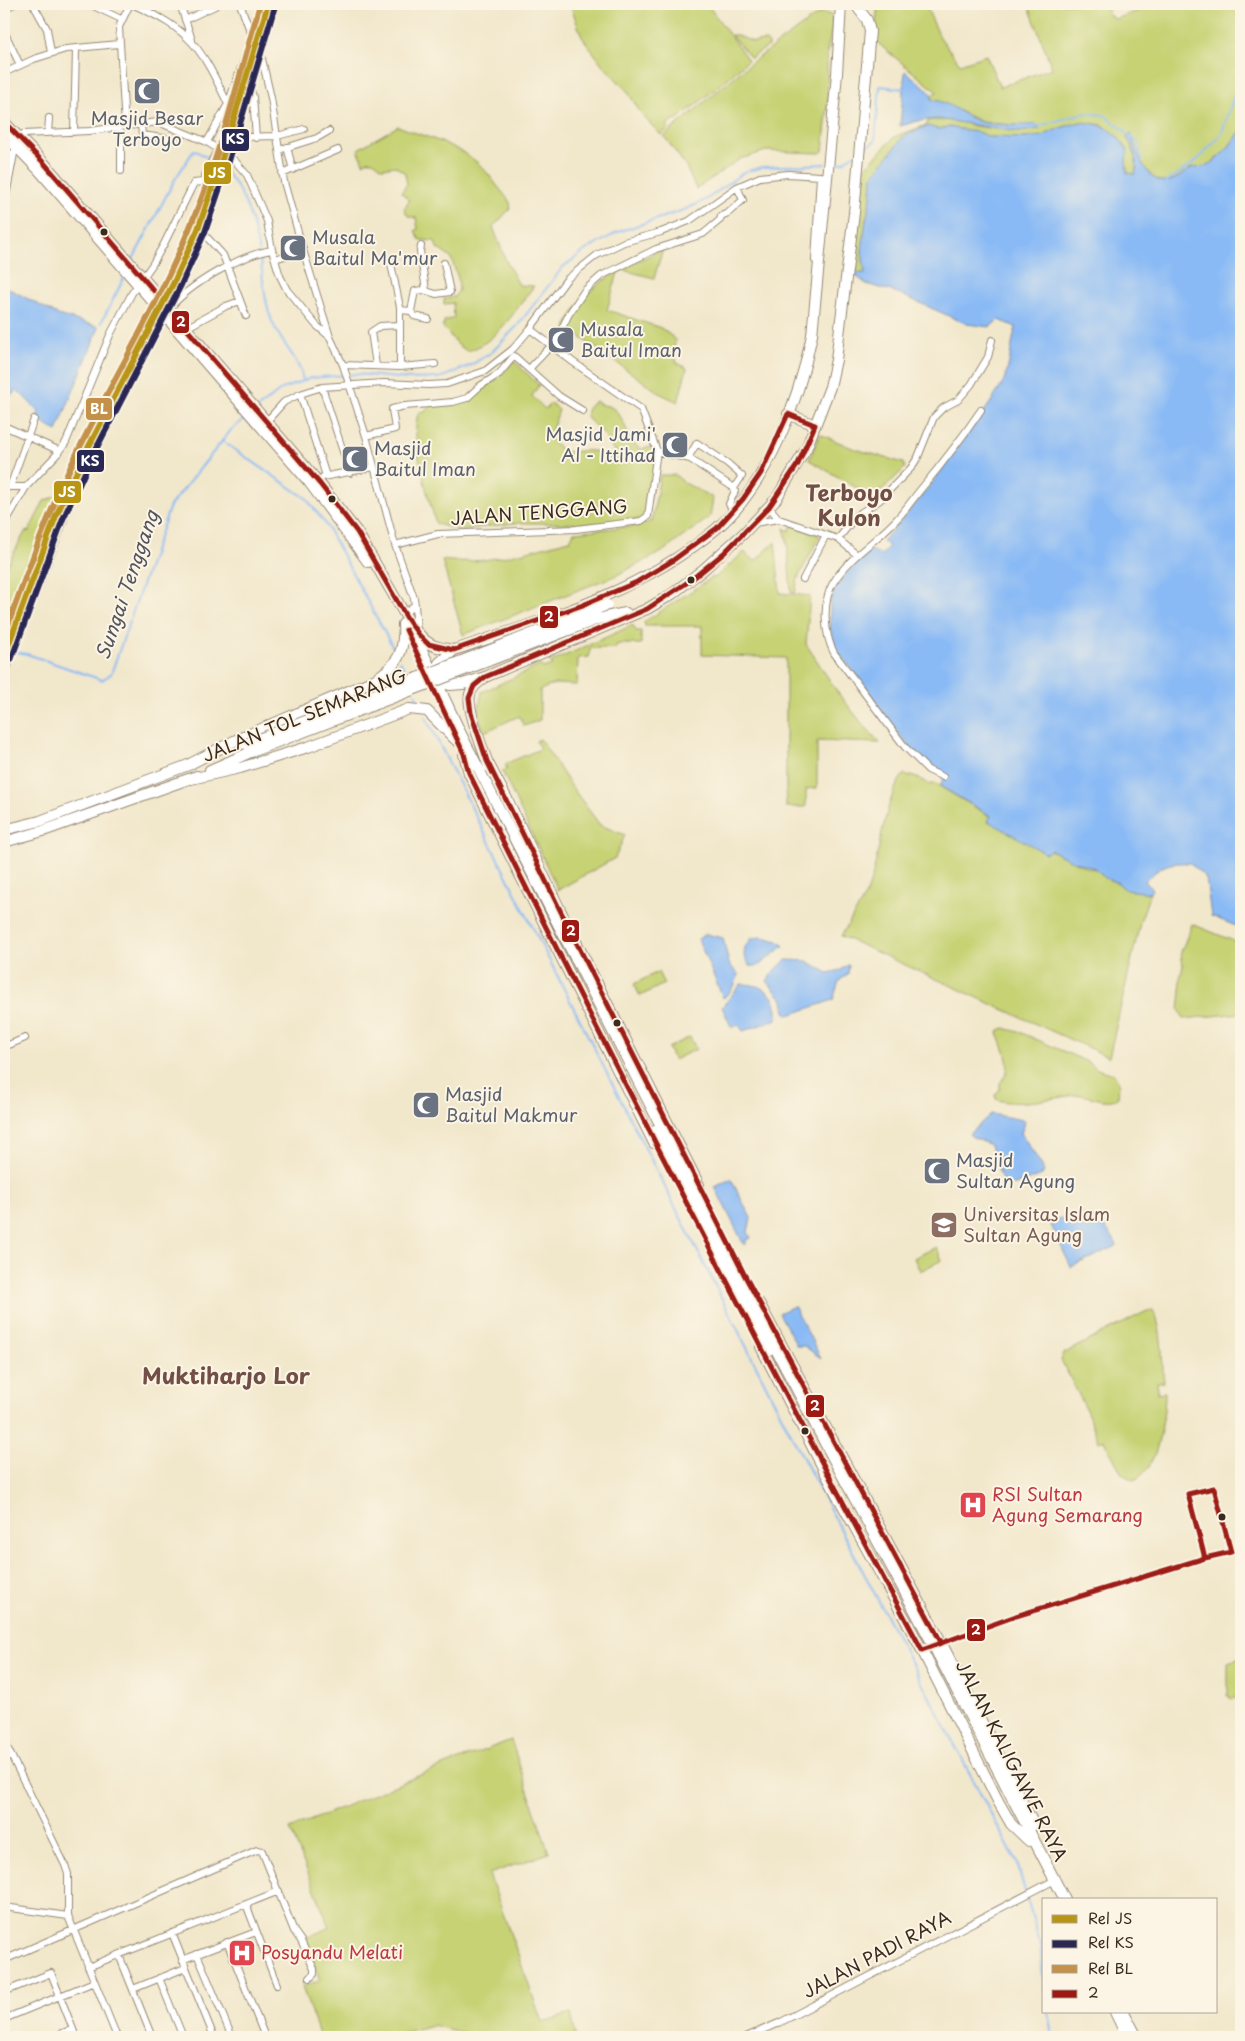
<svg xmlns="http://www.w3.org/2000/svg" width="1245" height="2041" viewBox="0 0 1245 2041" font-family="'Playpen Sans',sans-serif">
	<rect width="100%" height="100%" fill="#fcf5e5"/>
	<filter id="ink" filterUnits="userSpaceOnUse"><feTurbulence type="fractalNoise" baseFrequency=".02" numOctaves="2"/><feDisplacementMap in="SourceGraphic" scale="10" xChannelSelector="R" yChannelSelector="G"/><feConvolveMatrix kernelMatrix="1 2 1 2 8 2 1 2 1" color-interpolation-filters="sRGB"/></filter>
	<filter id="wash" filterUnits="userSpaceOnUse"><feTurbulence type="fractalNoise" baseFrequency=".0096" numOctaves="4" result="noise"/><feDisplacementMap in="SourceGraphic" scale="20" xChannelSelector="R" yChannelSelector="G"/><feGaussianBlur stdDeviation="1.12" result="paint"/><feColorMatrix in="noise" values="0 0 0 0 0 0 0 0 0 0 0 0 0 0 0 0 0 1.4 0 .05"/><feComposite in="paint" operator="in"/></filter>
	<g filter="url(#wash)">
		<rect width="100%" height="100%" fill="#f1e7cb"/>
		<path fill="#c6d273" stroke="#807e48" d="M570,4H707L748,60C726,82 701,101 676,120L675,119L667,125L669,128L661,135L642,115L627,91L602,64L582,37Z
			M878,4H925L940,37L960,64L986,55L1000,87L1052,68L1028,4H1108V14L1115,19L1158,4H1241V131L1225,151L1210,164L1199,169L1192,167C1186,171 1180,177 1173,180C1149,190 1135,151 1131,134L1127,137C1133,148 1139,161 1135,174L1127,173L1126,160L1120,139L1103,125L1080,122L1060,128L1042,136L1024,138L989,137L981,133L950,127L938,129L927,126L905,135L872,176L871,196L865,226L862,251L865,274L851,272L861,172L894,137L926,125L929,120L957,121L974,126L1019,132L1036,124L1023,126L982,122L937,100H932V95L937,92L874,40Z
			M821,12L832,15V29L827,52L828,104L823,151L820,153L766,151L740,159L696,189L685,165L664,136L751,63Z
			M731,35H736L753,42L766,41L770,45L751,58Z
			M398,126C426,138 455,143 478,163C488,172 495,184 503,193C507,199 512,201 510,209L493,227L506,261L519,285L534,286C516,309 497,343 467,351L458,345L442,326L444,325V321L454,318L453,303L444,304V299L454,297L459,290L458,278L451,258L437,248L435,241L420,240L415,231L418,229L416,218L408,216L404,209L409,200L401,192L407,184L405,173L395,166L382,168C375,162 372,158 363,163L358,149Z
			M663,249L654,278L623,270L618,272L607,310L661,328L675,339L674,352L677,363L687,368L678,402L661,394L566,327C586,282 621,269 663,249Z
			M514,361L539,385L532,396L545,409L551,403L559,410L550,436C565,460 570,449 592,451C601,451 605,459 614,459L617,453L609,445C609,428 569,419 596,401L601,405C626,405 623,437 640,449L652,447L658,456L646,518L605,524L517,523L460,530L436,524C429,498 408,435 419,412L424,413L429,406L469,402L477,391L498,379Z
			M820,434L852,448L903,463L905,468L874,498L809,460Z
			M660,475H675L685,483L713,498L710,517L662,552L617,575L463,635L442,560C486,566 528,550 570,540L574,532L636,526L652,521Z
			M57,496L15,608L5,605L4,571L25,532L29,531L44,501Z
			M792,525L820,536L798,578L795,593L791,592L787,540L784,528L789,531Z
			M775,542L780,593L810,596L806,644L838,693L861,722L880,743L817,741V788L806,789V807H786V658L702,655V626H645L644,622L713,577L715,578L744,552L755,561Z
			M633,625L636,631H641V644H617L616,648H590L589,657L578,658L577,685L555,684L540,690V720L524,726L519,716L484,732L478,713L482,692L541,665L543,668L552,665L551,662Z
			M540,739L574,790L600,825L625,835L615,858L558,890L502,771L507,769L505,764L540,749L536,741Z
			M904,774L909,777L912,775L931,785L934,783L991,817L988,821L1088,868L1097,869L1105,878L1118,883L1126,890L1150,893L1141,919L1109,1057L841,936C851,918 865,901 871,881C879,854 886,794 904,774Z
			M1192,924L1241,944V1013L1184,1019L1179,1009L1181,992L1180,978L1183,966L1181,952Z
			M658,972L664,984L640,996L634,984Z
			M1004,1028L1022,1033L1092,1064L1097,1069L1114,1074L1119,1084L1118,1097C1108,1106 1089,1094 1077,1095C1057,1097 1014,1108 996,1099L995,1095L1000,1089V1083C1015,1069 1004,1050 998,1033L999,1030Z
			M690,1037L696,1049L674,1060L668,1048Z
			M936,1247L942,1260L920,1271L914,1258Z
			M1147,1311H1153C1163,1325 1162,1364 1164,1382L1157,1383L1158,1393L1165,1392C1165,1414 1158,1474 1133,1480L1122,1474L1104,1440L1099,1442L1085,1407L1061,1360L1064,1353L1074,1348Z
			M1241,1658V1697L1231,1699L1228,1695V1662Z
			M511,1740L549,1853L489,1874L542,2022L571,2014L576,2037H480L432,2025L387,2037H320L302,1987L320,1980L304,1939L330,1927L290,1829L430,1771Z"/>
		<path fill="#89baf5" stroke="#62728a" d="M905,71L925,87L932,95V100C950,101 964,117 981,122C992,125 1025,126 1036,124L1040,129L1019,132L938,119L918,121L900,126Z
			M1080,122C1108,125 1111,128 1128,150L1126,160L1127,173L1135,174C1139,161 1133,148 1127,137L1131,133C1135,150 1149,191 1173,180C1180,177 1186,171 1193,167C1212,172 1230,145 1241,131V928L1211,916L1206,878L1190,863C1168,862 1162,865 1145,881L1152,889L1150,893L1126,890L1118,883L1105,878L1097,869L1070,860L1052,850L1045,853L988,821L991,816L940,786L945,776L922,762L891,725L872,696L835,648L830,627V603L835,588L849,570L871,550L882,555L889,546L882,541C914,509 940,473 966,436C978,420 991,403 1001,386C1011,368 1010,346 1016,327L999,320L989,327L967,324L895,292L866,284L851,272L865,273L862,251L865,226L871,196L872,176L905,135L927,126L938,129L950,127L981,133L989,137L1024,138L1042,136L1060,128Z
			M4,286L58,315L99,327L57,431L36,420L39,412L17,390L4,403Z
			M706,934L723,938L729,964L738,974C737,983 731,993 723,998L698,939Z
			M763,937L778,941L784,946L758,966H750L744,956L745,947L752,938Z
			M786,960L807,961L828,973L841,970L849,964L848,974L839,981L833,1000L789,1015L785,1012L783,1000L767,981L772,973Z
			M741,984C764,984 779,995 777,1019L743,1031L739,1025H734L732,1028L722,1007Z
			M991,1114L1023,1120L1025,1123L1021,1133L1042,1166L1044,1172L1042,1175L1015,1185L1003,1183L990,1145L971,1136L969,1134Z
			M731,1179L751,1218L748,1232L751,1238L746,1240V1244L744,1245L715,1187Z
			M1075,1215C1080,1215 1086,1215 1091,1216C1099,1218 1115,1238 1117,1246L1071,1267L1049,1221Z
			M794,1306L821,1358L804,1346H797L779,1313Z"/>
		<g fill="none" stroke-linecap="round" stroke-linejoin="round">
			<path stroke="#89baf5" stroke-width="2" d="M1036,127L1084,113L1104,115L1120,127L1138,143L1142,161
				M863,149L875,141L880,86L904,89
				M214,162C243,183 252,217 259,251
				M832,163L843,162L855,154
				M1166,182L1195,162L1221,135L1241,75
				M260,255C263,277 264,301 272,321C280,343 299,357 303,380
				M132,261L174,181L194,150L210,159
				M101,323L125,276
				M258,408L282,389L311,378L357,374L407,379L439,378L448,375L471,365L492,352L518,325L563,267L586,250L618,232L684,210L707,199L744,172L763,167L825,164
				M222,441L306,498L325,523L396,653
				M4,650L27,654L102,680L111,674L170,506L231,430L247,417
				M400,661L408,677
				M415,693L421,707
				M425,716L800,1452L1017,1863L1040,1944L1044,1991
				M1048,2012L1052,2037"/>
		</g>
	</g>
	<g filter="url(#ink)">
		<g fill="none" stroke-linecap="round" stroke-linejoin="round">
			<g stroke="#968874" stroke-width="8">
				<path id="minor" d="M33,4L47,29L51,53
					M89,4L121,19
					M132,4C192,31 200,46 228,104
					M180,4L192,40
					M4,9L14,4
					M185,20L215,6L214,4
					M4,31L20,65
					M262,59L271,98L284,182L303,250L330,337
					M4,73L34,59L66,49L119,44
					M249,83L253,97L256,138
					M141,123L142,135L176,140
					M121,126V171
					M125,126L119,27L130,4
					M74,132L76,49
					M48,133L49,118
					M237,137L277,136L304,129
					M207,142L228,104L252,36L240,4
					M287,147L293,170
					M279,150L317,138L329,131
					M4,153L14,154L18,136L23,134L89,131L158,122L207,142L235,161L247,175L267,221L272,250L280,276L287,290L316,325L330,337L343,365L366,436L395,545L414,598L415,605L404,613
					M227,155L238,125
					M282,174L338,150
					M4,206L14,154
					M204,234L223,255L246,316
					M421,246L420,251L426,290
					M275,259L303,250
					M390,259L400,307V367
					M166,305L183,279L204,234L220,184L225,176
					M169,309C190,284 240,255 272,250
					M400,310L411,311L415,291L423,290L436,294L450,292L444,263
					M411,311L414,316L428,319
					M186,328L226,306L240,301
					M530,329L573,362L641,409L657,451L690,459L734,488L735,491L729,504L733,511
					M343,365L400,367L435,364
					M376,365L371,332L380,326L399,325
					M529,369L550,347L561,330L569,314L585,290L601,276L656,249L703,234L720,220L721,216L728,213L743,200L737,187
					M322,387L350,473
					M300,394L326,476
					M266,422L284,402L300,394L322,387L384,383L429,385L447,384L485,371L513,349L530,329L567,279L597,255L624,242L661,232L689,221L737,187L760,177L788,174L820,176L815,260
					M4,426L60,451
					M366,436L395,429L392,409L405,406L453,402L467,398L480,386L499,374L514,356L559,396L583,411
					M688,458L697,443L727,463L742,476L734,488
					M323,477L374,467
					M4,487H26
					M10,487L34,419
					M769,507L779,519
					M754,523L779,519L838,539L856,554
					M4,525L26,487L60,451L66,442L110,335L132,293L152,265L164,244L194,183L202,182L217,150
					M838,539L857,515L880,500L911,468L918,457L934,417L943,408L958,400L971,385L988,357L992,340
					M395,545L438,534L576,529L641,521L648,516L657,451
					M803,579L826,535
					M415,605L417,632
					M4,678L16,641L35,597L81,475L118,401L165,316
					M943,777L928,770L905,747L834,653C824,634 822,602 833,583C849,557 874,543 895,521C905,511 912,500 921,489C942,464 962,438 981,410
					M4,1047L25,1038
					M4,1741L65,1865L68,1874V1916L117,2037
					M246,1904L277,1985
					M4,1907L68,1916
					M172,1933L214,2037
					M227,1942L263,2032L262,2037
					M197,1954L232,2037
					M119,1955L152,2037
					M4,1960L257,1850L262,1851L294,1931L301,1941L314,1969V1974L310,1978
					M182,1960L256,1932
					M88,1967L279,1891
					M159,1978L183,2037
					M133,1989L185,1968
					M4,1992L51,1973L76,2037
					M4,2019L94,1982
					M52,2037L73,2029
					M746,2037L781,2022L1055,1880"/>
			</g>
			<g stroke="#968874" stroke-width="12">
				<path id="highway" d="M4,122L44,163L320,484L357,532L408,620L461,734L738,1277L827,1447L930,1639L1065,1900
					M4,134L38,169L309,482L368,562
					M788,414L815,425
					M600,618L626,613
					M418,633C428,646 438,648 454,650
					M436,677L443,683L450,685L463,684L485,677L647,609L672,594L704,569L743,534L776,499L806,449L830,387L836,360L854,213L870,31L867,20L855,4
					M434,678L439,663L454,650C545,620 641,592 716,529C768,485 799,400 812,335L837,74L841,4
					M483,679C477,683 472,687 470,694C466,709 484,751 489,767
					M464,754L469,773L654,1143
					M487,761L507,799L561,912L699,1185
					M186,766L236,740L374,680C398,665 405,652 403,624
					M210,770L251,752
					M191,779L240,768L308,747L409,709L427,711L457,741
					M4,830L40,821L191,764
					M4,842L43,831L197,776
					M655,1130L769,1351
					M759,1303L938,1636L1034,1825
					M761,1347L834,1489L922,1650L998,1801L1011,1824L1029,1841
					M1115,2012L1127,2037
					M1124,2012L1137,2037"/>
			</g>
			<use href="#minor" stroke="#fff" stroke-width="6"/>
			<use href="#highway" stroke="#fff" stroke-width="10"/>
			<g stroke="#968874" stroke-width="12" stroke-linecap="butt">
				<path id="highway-bridge" d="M246,744L607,605
					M251,752L600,618"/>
			</g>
			<use href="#highway-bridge" stroke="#fff" stroke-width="10"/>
			<g stroke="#fcf5e5" stroke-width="9">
				<path id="bus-1" d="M4,122L44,163L320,484L357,532L408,620L419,635L428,644L454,650L583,605L637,582L672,561L717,528L743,499L761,473L788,414L815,425L798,464L769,507L724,553L691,580L647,609L485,677L474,686L469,698L471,713L487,761L561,912L744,1274L941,1642
					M406,630L464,754L469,773C615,1068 766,1360 922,1650L1016,1616L1205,1558
					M1214,1488L1231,1552L1205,1558L1188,1494Z"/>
			</g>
			<use href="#bus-1" stroke="#9c1a13" stroke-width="5"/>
			<g stroke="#fcf5e5" stroke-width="10">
				<path id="rail-1" d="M4,657L56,516L87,450L174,282L198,229L222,159L268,4"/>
			</g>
			<g stroke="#fcf5e5" stroke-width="10">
				<path id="rail-2" d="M11,660L63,519L94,453L181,285L205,232L229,161L275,6"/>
			</g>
			<g stroke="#fcf5e5" stroke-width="10">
				<path id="rail-3" d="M4,636C27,572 50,508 80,447C116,374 159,303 190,227C220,157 239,77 260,4"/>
			</g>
			<use href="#rail-1" stroke="#b89513" stroke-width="6"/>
			<use href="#rail-2" stroke="#292853" stroke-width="6"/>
			<use href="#rail-3" stroke="#c39149" stroke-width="6"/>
		</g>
	</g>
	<defs>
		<g id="mosque-square" transform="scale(1.4375)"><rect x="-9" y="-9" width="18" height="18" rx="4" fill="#6b7280" stroke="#fcf5e5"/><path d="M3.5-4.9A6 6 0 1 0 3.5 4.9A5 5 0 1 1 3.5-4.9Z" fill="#fff"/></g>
		<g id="university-square" transform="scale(1.4375)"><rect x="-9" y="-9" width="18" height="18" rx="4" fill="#8d6e63" stroke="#fcf5e5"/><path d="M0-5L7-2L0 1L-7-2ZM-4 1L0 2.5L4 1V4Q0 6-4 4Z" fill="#fff"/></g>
		<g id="hospital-square" transform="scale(1.4375)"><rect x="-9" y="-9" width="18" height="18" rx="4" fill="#e0444e" stroke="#fcf5e5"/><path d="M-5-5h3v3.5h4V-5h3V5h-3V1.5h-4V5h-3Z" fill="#fff"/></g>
	</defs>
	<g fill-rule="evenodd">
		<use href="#mosque-square" x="147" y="91"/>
		<use href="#mosque-square" x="293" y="248"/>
		<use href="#mosque-square" x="561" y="340"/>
		<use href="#mosque-square" x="675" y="445"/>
		<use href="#mosque-square" x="355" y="459"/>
		<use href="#mosque-square" x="426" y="1105"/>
		<use href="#mosque-square" x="937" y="1171"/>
		<use href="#university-square" x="944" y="1225"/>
		<use href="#hospital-square" x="973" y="1505"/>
		<use href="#hospital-square" x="242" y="1953"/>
	</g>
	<g fill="#3b2a1e" stroke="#fcf5e5" stroke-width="2">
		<circle cx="104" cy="232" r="4.5"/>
		<circle cx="332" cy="499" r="4.5"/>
		<circle cx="691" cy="580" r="4.5"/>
		<circle cx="617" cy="1023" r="4.5"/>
		<circle cx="805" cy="1431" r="4.5"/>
		<circle cx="1222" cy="1517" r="4.5"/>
	</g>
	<g text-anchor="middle" stroke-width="4" stroke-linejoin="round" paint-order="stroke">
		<g font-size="18" fill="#5b616d" stroke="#fcf5e5" text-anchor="start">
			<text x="147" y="125" text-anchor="middle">Masjid Besar<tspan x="147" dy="21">Terboyo</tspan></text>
			<text x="312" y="244">Musala<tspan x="312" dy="21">Baitul Ma'mur</tspan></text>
			<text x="580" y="336">Musala<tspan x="580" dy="21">Baitul Iman</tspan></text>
			<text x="656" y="441" text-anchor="end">Masjid Jami'<tspan x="656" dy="21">Al - Ittihad</tspan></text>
			<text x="374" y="455">Masjid<tspan x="374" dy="21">Baitul Iman</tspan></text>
			<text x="445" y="1101">Masjid<tspan x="445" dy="21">Baitul Makmur</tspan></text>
			<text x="956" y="1167">Masjid<tspan x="956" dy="21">Sultan Agung</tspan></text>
		</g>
		<g font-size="18" fill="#3b2a1e" stroke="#fcf5e5">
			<text transform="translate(539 513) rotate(-4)" y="6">JALAN TENGGANG</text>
			<text transform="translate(305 716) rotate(-22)" y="6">JALAN TOL SEMARANG</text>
			<text transform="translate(1011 1761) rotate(63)" y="6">JALAN KALIGAWE RAYA</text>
			<text transform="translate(877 1955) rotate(-28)" y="6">JALAN PADI RAYA</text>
		</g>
		<g font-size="18" fill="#785e54" stroke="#fcf5e5" text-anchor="start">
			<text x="963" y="1221">Universitas Islam<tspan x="963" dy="21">Sultan Agung</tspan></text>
		</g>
		<g font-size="18" fill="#be3a42" stroke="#fcf5e5" text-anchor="start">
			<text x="992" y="1501">RSI Sultan<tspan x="992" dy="21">Agung Semarang</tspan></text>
			<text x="261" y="1959">Posyandu Melati</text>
		</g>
		<g font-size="19" font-style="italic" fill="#52555e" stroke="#fcf5e5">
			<text transform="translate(127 585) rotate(-71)" y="7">Sungai Tenggang</text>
		</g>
		<g font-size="22" font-weight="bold" fill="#724f46" stroke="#fcf5e5">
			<text x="849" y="501">Terboyo<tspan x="849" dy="25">Kulon</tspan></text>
			<text x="226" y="1384">Muktiharjo Lor</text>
		</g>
	</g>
	<g stroke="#fcf5e5" stroke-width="2">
		<rect x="221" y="128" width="29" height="24" rx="5" fill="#292853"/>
		<rect x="203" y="161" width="29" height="24" rx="5" fill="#b89513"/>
		<rect x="171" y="310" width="19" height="24" rx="5" fill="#9c1a13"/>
		<rect x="85" y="397" width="28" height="24" rx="5" fill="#c39149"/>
		<rect x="76" y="449" width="29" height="24" rx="5" fill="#292853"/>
		<rect x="53" y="480" width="29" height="24" rx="5" fill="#b89513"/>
		<rect x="539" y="605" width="20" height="24" rx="5" fill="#9c1a13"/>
		<rect x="561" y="919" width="19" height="24" rx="5" fill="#9c1a13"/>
		<rect x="805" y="1394" width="20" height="24" rx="5" fill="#9c1a13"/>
		<rect x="966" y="1618" width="20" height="24" rx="5" fill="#9c1a13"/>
	</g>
	<g font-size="14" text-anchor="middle" font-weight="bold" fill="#fff">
		<text x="235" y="144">KS</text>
		<text x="217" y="178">JS</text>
		<text x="181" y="327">2</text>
		<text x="99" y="414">BL</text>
		<text x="90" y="466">KS</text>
		<text x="67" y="497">JS</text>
		<text x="549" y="622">2</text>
		<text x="571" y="936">2</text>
		<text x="815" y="1411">2</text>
		<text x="976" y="1635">2</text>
	</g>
	<rect width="1245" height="2041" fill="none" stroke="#fcf5e5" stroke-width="20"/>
	<rect x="1042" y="1898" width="175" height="115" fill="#fcf5e5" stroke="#afa495"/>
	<rect x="1052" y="1915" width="25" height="8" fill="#b89513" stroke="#afa495"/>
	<text x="1088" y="1924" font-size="15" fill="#3b2a1e">Rel JS</text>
	<rect x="1052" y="1940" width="25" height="8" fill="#292853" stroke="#afa495"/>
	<text x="1088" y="1948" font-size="15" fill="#3b2a1e">Rel KS</text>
	<rect x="1052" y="1965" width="25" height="8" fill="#c39149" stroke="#afa495"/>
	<text x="1088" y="1974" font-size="15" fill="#3b2a1e">Rel BL</text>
	<rect x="1052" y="1990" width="25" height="8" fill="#9c1a13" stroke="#afa495"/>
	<text x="1088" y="1998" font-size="15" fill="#3b2a1e">2</text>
</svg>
